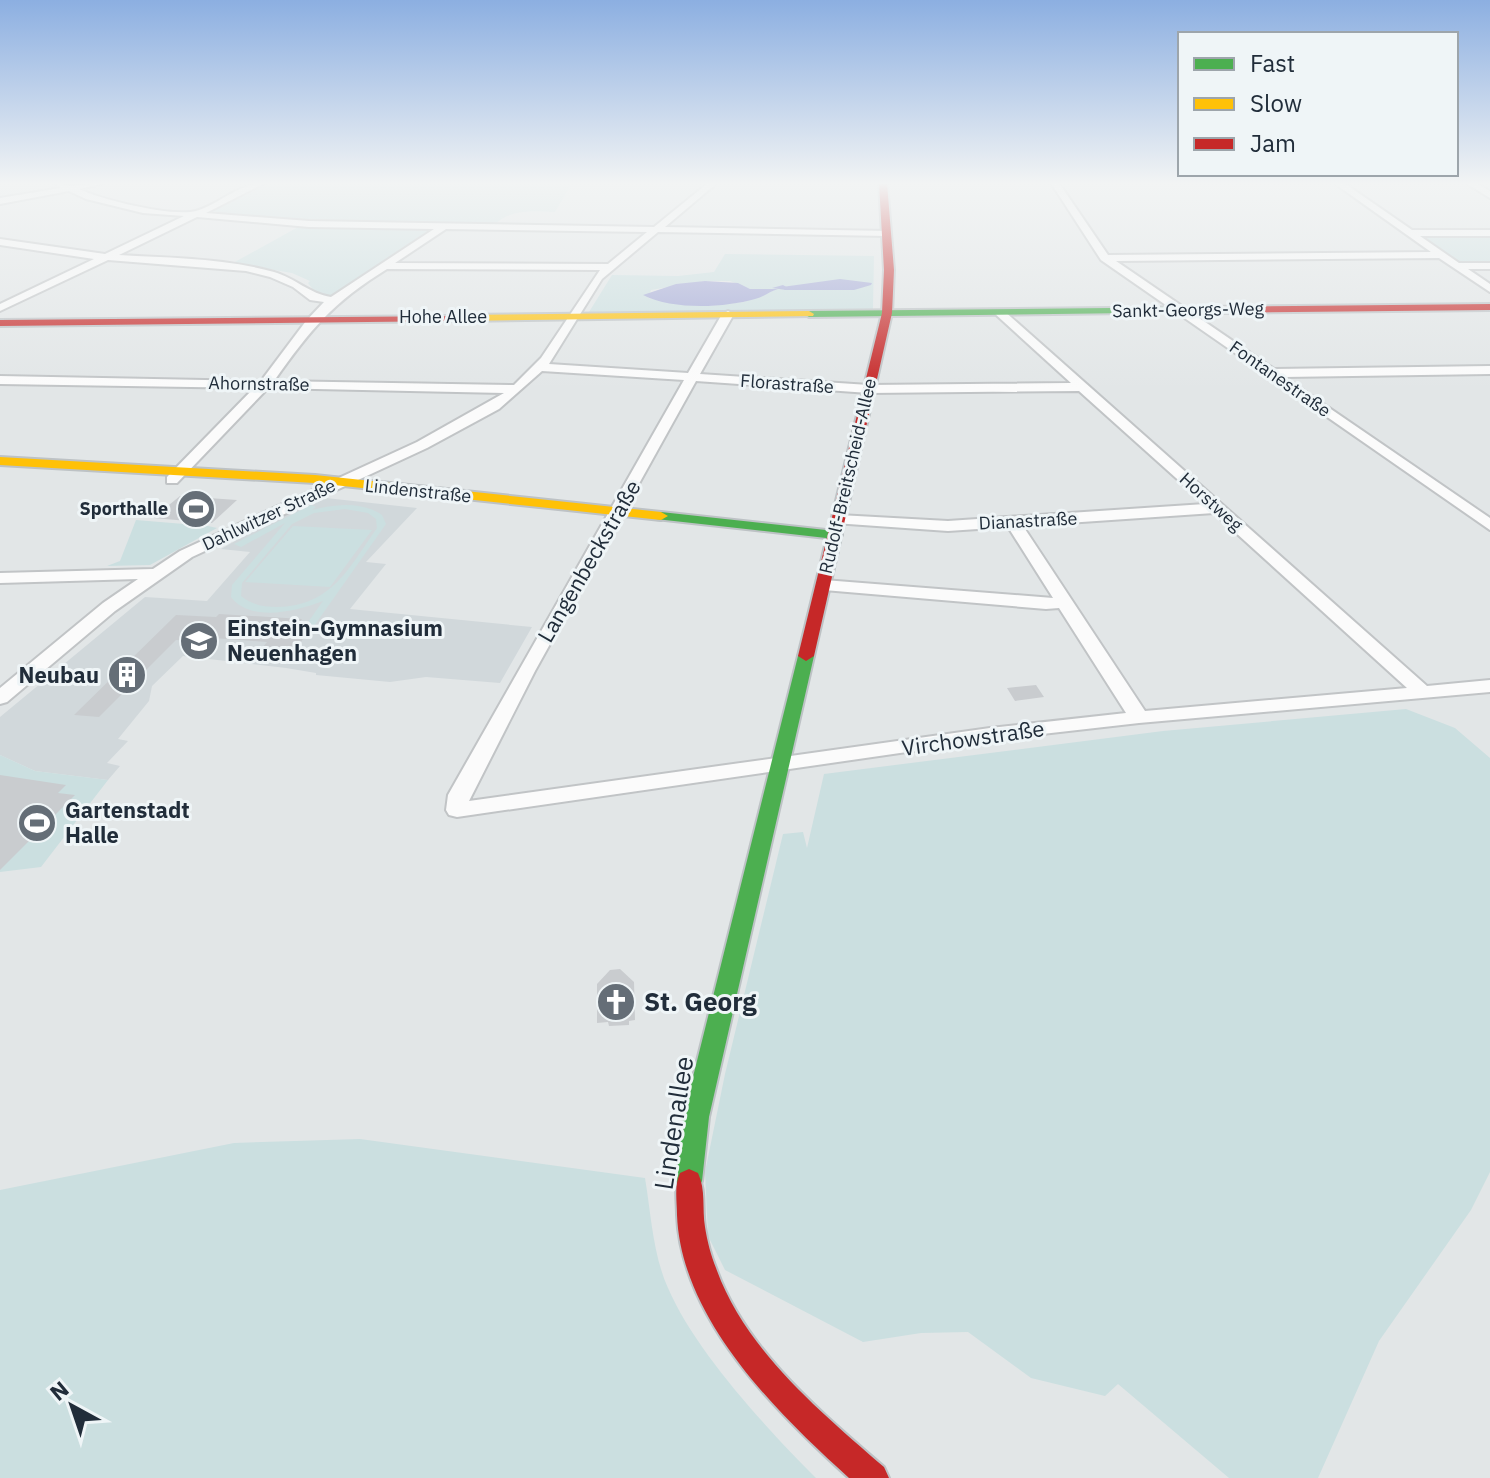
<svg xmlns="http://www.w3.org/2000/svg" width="1490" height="1478" viewBox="0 0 1490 1478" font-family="'IBM Plex Sans',sans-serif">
	<rect width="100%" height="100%" fill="#e2e6e7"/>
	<path fill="#d1d8db" d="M326,498L417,508L366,562L386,564L350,609L532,627L500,683L426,677L390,682L316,675V673L286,668L183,656L152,686L149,701L118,739L128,741L107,763L120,766L108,780L35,771L0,755V717L145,597L207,601L250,552L221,549L265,524Z"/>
	<path fill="#cbdfe0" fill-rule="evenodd" d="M270,183H572L555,212C533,211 510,209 494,225L339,223L205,215Z
		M300,226L432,228L329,297L318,296L308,283L310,281L292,273L233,263Z
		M1415,234H1490V265L1454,262Z
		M725,254L874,256L873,309L589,312L612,275L678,276L714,272ZM705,281H730L750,289H777L744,302L708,306L648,298L651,290Z
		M311,505L316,507L312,510C334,504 362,501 382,515L386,524L314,626L306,625L323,601C297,611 251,623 231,597L232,585L285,523L241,547L234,544ZM345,509L368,513L376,519L377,528C349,568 332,606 277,607C263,607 252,605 241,596L242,583L292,524L314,513Z
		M136,520L208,526L217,528L150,565L107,566L120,561Z
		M293,526L372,530L330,587L245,582Z
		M1406,709L1455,728L1490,758V1172L1471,1210L1379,1341L1318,1478H1229L1118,1384L1105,1396L1031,1378L968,1332L921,1333L863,1342L725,1270L708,1236L705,1172L725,1074L783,834L803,832L807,848L824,774L1163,731Z
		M0,755L35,771L108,780L41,867L0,872Z
		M360,1139L645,1178C651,1214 653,1255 668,1288C695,1351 767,1429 816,1478H0V1190L234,1143Z"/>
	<path fill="#a3a8d6" d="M840,279L872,283L871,285L854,290H785L782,287Z
		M705,281L738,283L750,289H778C770,291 764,297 755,299C724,308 672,310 643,295L676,284Z"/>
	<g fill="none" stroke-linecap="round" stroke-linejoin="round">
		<path fill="#a3a8d6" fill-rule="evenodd" d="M783,285L788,288L786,290L772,288Z"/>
	</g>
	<path fill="#c9cccf" d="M180,496L237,500L212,523L153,518Z
		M219,614L302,619L295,629L310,630L287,660L254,658L267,642L214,638L210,642L176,640L99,717L74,715L176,615L216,617Z
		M1036,685L1044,697L1015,701L1007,688Z
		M0,775L66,785L58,793L75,795L0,870Z
		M620,969L634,982L635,1020L629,1021V1025L609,1026L608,1022L597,1023V984L610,970Z"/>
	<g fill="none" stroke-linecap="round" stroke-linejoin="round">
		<g stroke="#c1c4c6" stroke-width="4">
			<path id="street" d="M54,183L71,186L105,183L79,189C102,200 172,217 196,211C220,204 239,183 265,183L206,213L309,221L654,227L708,183H717L665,227L890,231L887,236L658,232L602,279L549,364L688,373L722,314L728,311L734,314L700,374L869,385L1071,383L993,312L1003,310L1427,686L1490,680V692L1139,723L990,740L457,817L449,815L446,810L448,795L684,380L542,371L499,409L427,448L192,557L115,611L7,702L0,704V688L103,603L138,579L0,583V573L153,569L180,551L417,442L504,393L268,388L177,483H167V477L254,388L0,384V376L261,381L306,321L324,302L310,300L293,287L270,277L246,271L108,260L0,311V304L94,259L0,245V239L105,254L184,216L143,213L86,199L69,191L0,204V198L61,188ZM197,217L309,227L434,229L331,297C310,294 295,278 274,272C224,258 171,258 119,255ZM446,229L647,232L608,264L395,263ZM387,269L600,270L541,358L514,385L274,381C310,330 333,302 387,269ZM696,381L869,393L1079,391L1205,504L948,521L839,515L834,517V523L948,531L1008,527L1053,598L824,580L816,585L824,590L1046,609L1059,608L1126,713L990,728L469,801L535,671ZM1214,513L1407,688L1145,711L1023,526Z
				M1051,183H1059L1108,255L1431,252L1334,183H1344L1412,230H1490V236H1420L1459,263H1490V269H1468L1490,284V292L1439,258L1116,261L1274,369L1490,366V374L1284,377L1490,518V530L1101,260Z
				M1466,183H1476L1490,191V198Z"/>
		</g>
		<g stroke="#bdc2c5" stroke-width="4">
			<path id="fast" d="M1204,307L1209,310L1208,312L809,317L804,314L809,311Z
				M661,512L835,531L842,535L835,539L656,519L654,516Z
				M806,651L814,656L709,1117L702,1181L698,1189L689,1193L680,1189L676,1181L683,1117L798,656Z"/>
		</g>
		<g stroke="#bdc2c5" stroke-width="4">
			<path id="slow" d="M809,311L814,314L813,316L458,321L453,318L458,315Z
				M0,457L315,475L661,512L668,516L661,520L315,483L0,465Z"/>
		</g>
		<g stroke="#bdc2c5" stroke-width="4">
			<path id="jam" d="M879,183H887L894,270L892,313L814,656L806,661L798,656L882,313L884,270Z
				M1490,304V310L1204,313L1199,310L1204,307Z
				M462,316L463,318L458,321L0,326V320Z
				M689,1169L698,1173C706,1190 702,1209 705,1227C707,1240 711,1256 716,1268C745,1350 821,1412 884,1467L889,1478H849C777,1413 681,1319 677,1215C677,1201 674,1186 680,1173Z"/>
		</g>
		<use href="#street" fill="#fbfbfb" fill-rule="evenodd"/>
		<use href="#fast" fill="#4caf50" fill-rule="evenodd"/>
		<use href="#slow" fill="#ffc107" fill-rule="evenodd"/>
		<use href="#jam" fill="#c62828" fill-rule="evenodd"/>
	</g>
	<linearGradient id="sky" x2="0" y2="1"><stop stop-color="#8cafe1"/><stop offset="0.47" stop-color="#f2f4f4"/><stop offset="1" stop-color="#f2f4f4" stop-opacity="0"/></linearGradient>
	<rect width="1490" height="390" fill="url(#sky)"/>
	<defs>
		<g id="stadium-disc" transform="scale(2)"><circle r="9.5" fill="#656e77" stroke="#eff5f7"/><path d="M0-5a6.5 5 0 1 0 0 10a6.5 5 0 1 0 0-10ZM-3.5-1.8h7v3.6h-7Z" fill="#fff"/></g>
		<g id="school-disc" transform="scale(2)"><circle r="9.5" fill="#656e77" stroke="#eff5f7"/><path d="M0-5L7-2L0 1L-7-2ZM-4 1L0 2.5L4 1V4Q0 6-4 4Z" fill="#fff"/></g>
		<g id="building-disc" transform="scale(2)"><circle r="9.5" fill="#656e77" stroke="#eff5f7"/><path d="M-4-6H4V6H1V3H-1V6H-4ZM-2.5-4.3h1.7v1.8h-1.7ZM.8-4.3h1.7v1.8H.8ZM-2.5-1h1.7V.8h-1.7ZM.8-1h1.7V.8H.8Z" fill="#fff"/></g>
		<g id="church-disc" transform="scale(2)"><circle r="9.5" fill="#656e77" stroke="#eff5f7"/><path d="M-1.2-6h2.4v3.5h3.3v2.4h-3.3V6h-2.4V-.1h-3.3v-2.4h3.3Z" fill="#fff"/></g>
	</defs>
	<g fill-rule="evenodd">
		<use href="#stadium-disc" x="196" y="509"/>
		<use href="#school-disc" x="199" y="641"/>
		<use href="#building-disc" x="127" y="675"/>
		<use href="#stadium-disc" x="37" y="823"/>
		<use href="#church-disc" x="616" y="1002"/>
	</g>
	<g text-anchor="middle" stroke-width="6" stroke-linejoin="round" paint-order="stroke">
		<g font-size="18" fill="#212d3a" stroke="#eff5f7">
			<text transform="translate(1188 310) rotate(-1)" y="6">Sankt-Georgs-Weg</text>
			<text x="443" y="323">Hohe Allee</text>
			<text transform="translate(1280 379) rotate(35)" y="6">Fontanestraße</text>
			<text transform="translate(259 384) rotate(1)" y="6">Ahornstraße</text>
			<text transform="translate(787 384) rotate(4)" y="6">Florastraße</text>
			<text transform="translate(848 476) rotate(-77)" y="6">Rudolf-Breitscheid-Allee</text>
			<text transform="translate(418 491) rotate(6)" y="6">Lindenstraße</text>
			<text transform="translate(1211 502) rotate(42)" y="6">Horstweg</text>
			<text transform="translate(269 515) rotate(-25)" y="6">Dahlwitzer Straße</text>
			<text transform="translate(1028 521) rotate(-3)" y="6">Dianastraße</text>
		</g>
		<g font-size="18" font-weight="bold" fill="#212d3a" stroke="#eff5f7" text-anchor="end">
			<text x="168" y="515">Sporthalle</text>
		</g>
		<g font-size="22" fill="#212d3a" stroke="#eff5f7">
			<text transform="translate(589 561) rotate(-60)" y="8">Langenbeckstraße</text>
			<text transform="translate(973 738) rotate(-8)" y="8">Virchowstraße</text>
		</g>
		<g font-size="22" font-weight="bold" fill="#212d3a" stroke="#eff5f7" text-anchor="start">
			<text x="227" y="636">Einstein-Gymnasium<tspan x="227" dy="25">Neuenhagen</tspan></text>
			<text x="99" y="683" text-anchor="end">Neubau</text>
			<text x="65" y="818">Gartenstadt<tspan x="65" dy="25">Halle</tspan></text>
		</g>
		<g font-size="26" font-weight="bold" fill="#212d3a" stroke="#eff5f7" text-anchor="start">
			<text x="644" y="1011">St. Georg</text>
		</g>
		<g font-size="26" fill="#212d3a" stroke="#eff5f7">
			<text transform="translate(674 1123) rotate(-81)" y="9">Lindenallee</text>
		</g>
	</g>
	<rect x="1178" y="32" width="280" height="144" fill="#eff5f7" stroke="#9da5ab" stroke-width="2"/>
	<rect x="1194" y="58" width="40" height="12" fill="#4caf50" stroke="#9da5ab" stroke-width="2"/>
	<text x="1250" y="72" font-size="24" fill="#212d3a">Fast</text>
	<rect x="1194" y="98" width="40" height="12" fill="#ffc107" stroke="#9da5ab" stroke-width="2"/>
	<text x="1250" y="112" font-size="24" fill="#212d3a">Slow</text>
	<rect x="1194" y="138" width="40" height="12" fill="#c62828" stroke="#9da5ab" stroke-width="2"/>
	<text x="1250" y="152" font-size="24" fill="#212d3a">Jam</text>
	<g transform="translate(72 1406) rotate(320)" stroke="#eff5f7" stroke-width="6" paint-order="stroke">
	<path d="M0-6L14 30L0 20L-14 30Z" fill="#212d3a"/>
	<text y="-12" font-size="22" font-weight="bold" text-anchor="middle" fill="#212d3a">N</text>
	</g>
</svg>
